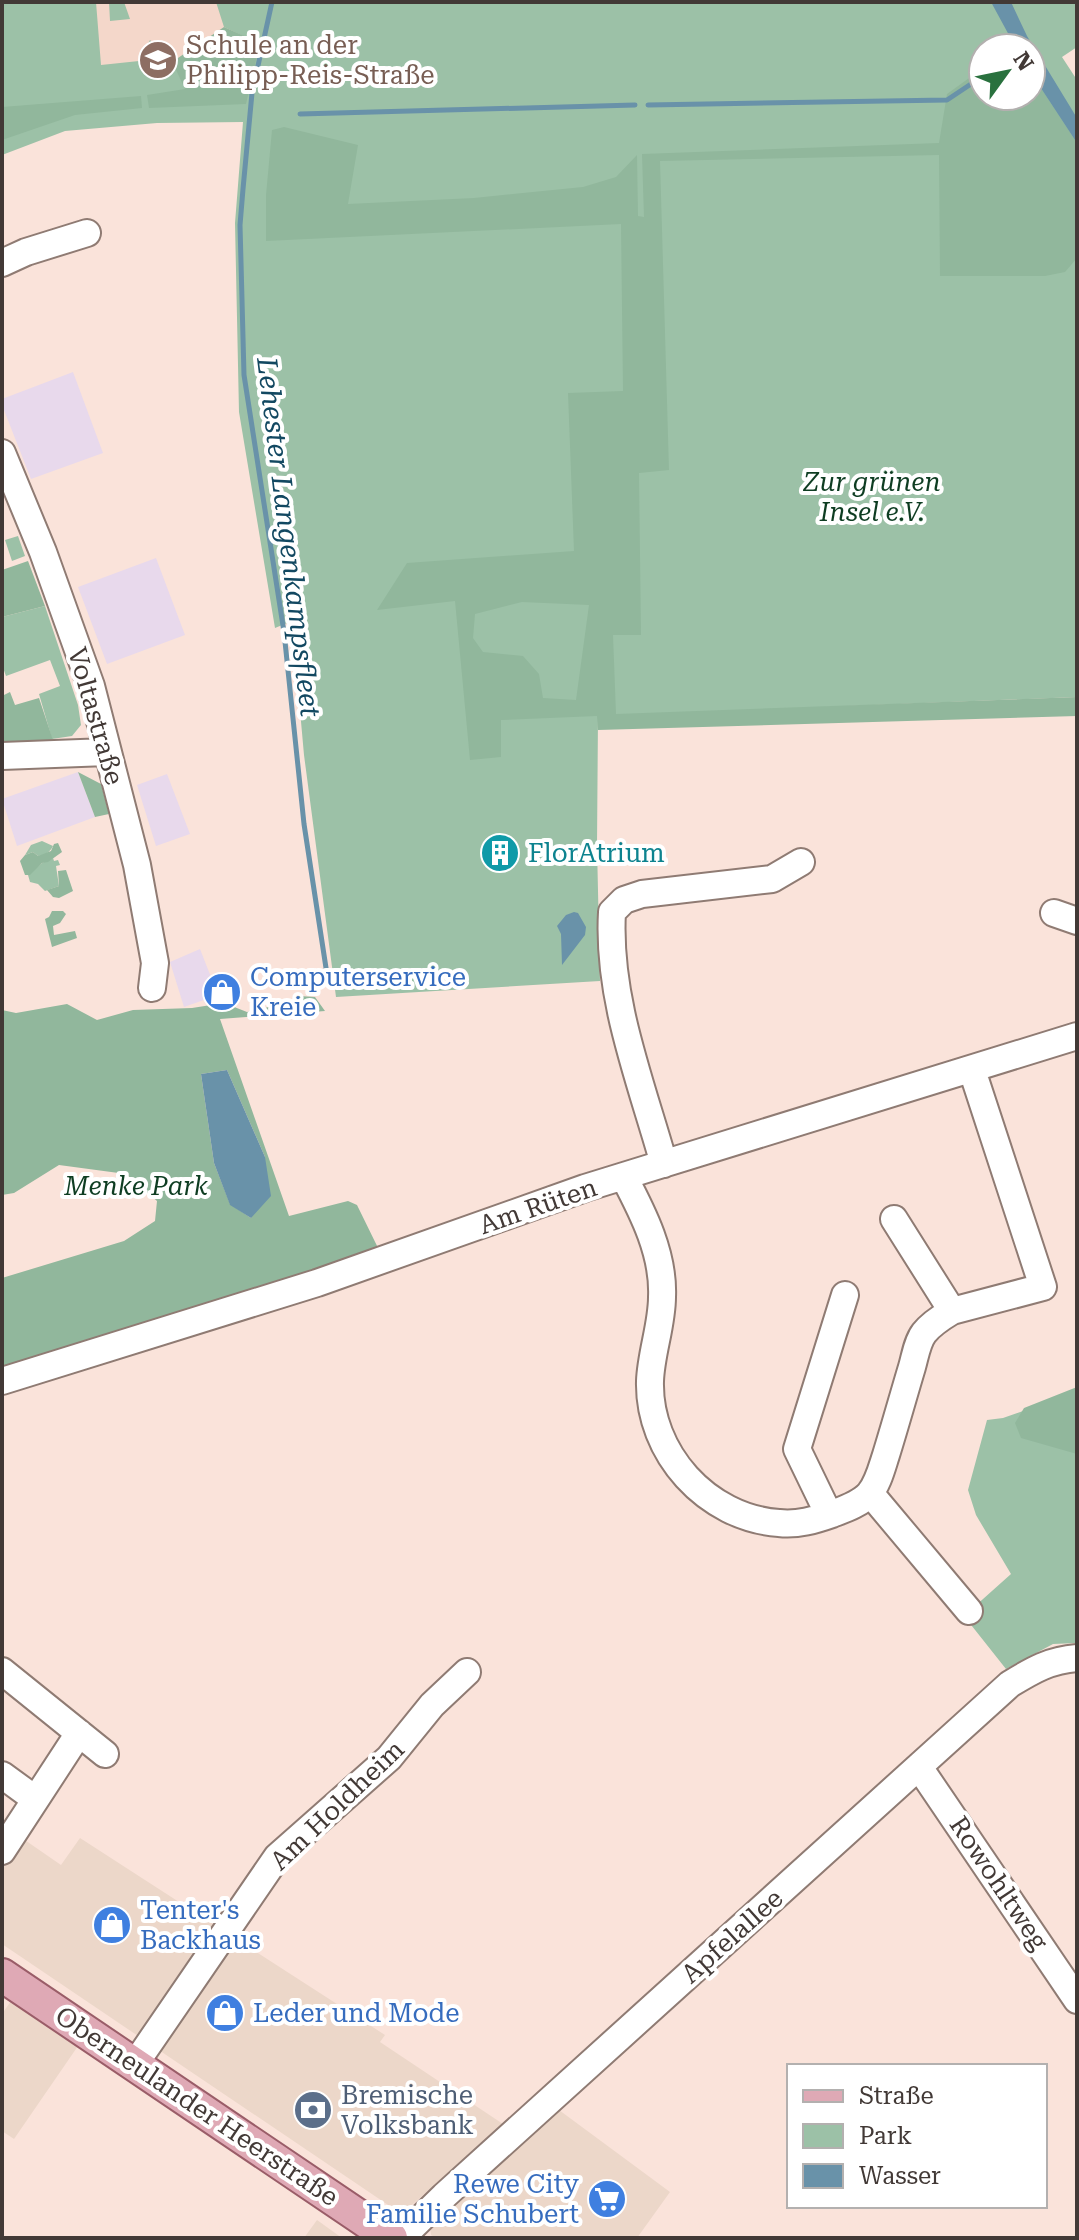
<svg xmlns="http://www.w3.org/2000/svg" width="1079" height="2240" viewBox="0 0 1079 2240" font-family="'Roboto Serif',serif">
	<rect width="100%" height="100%" fill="#fae3da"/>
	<path fill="#ecd7c9" d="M19,1836L61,1865L80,1838L385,2035L380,2042L503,2124L405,2211H397L2,1944V1861Z
		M11,2001L78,2046L14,2139L2,2131V2014Z
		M559,2110L670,2192L637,2238H436L431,2235L430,2227Z
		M317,2220L342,2238H304Z"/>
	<path fill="#e8d9ec" d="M73,372L103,453L31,479L2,405V399Z
		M156,558L185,635L107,664L78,587Z
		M78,772L95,817L17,846L2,799Z
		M167,774L190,834L156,846L137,785Z
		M200,949L218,995L184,1007L170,962Z"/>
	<path fill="#f4d7ca" d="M61,2H266L246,78L70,103Z"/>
	<path fill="#9cc1a7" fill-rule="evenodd" d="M2,2H96L101,65L139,61L150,40L172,62L186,89L256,42L224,27L216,2H1077V47L1062,57L1077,80V697L598,716L597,846L600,981L336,997L304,755L292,621L275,628L239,412L235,223L243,122L157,123L65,131L2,155ZM983,48H1031V96H983Z
		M109,2H124L130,19L110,21Z
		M18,536L25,556L12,561L5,540Z
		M45,606L78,705L81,725L72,736L52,739L39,694L60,686L50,660L6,676L2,665V617Z
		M42,841L53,846C50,852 45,856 38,856L33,852L25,855L31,845Z
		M53,858L54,861L58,860L60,865L56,866L59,886L45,891L38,884L30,882L28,875L42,863Z
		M1077,1392V1643L1053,1644L1006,1669L964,1616L1011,1574L976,1515L968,1490L987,1420L1003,1418Z"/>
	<path fill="#91b79c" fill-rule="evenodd" d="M224,27L260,43L246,104L149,108L147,95L185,89L172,62Z
		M983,68V96H1031V73L1077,143V258L1065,272L1045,276H940L939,155L660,161L669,470L639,473L641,635H613L616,714L1077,697V716L598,730L597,716L501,720V757L470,760L455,601L377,610L407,563L574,551L568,393L623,391L621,224L266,241V195L272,130L284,127L358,145L348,204L474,198L583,187L616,177L637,155L638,216L644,217L642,154L939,143L947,94ZM522,602L589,605L576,700L543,698L539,674L523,656L483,652L473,638L475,614Z
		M141,96L142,108L75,115L2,140V107Z
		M28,561L45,606L2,617V570Z
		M10,692L15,705L39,698L54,743L2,742V696Z
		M78,772L101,784L109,814L95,817Z
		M58,843L62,852L48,862L42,863L30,875H25L20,861L25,855L33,852L38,856L51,851L54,844Z
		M66,870L73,891L59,898L53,897L47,890L59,886L58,871Z
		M52,911H63L66,914L60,923L53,926L54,935L75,931L77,938L52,947L45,919L49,917Z
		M299,996L315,997L325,1011L220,1019L289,1216L348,1201L357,1205L380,1252L2,1371V1278L124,1241L155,1221L157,1201L126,1174L59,1165L14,1193L2,1195V1010L16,1013L67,1004L97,1020L133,1010L192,1008L224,1003L247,1012L286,1003ZM227,1070L265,1157L251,1218L230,1204L214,1163L201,1074Z
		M1077,1387V1454L1021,1438L1015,1423L1024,1408Z"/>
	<path fill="#6992a9" d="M991,2H1011L1027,36L1077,118V143L1031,73V48H1016Z
		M574,912L578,913L586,927L585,935L562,965L561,934L557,926L566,915Z
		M227,1070L265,1157L271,1196L251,1218L230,1205L214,1163L201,1074Z"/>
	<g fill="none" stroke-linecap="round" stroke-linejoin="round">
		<path stroke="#6992a9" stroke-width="5" d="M272,2L252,93L243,189L240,225L244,375L284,632L304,824L328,981
			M648,105L947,100L983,76
			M300,114L635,105"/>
		<g stroke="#8f7b73" stroke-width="30">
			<path id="minor" d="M2,263L26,252L87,233
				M2,453L43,552L91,686L137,865L155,963L152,988
				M2,756L107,752
				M1054,913L1077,921
				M664,1164C641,1082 607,998 612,912L624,900L642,894L772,879L801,862
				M624,1177C643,1213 664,1254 662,1297C662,1325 651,1353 650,1381C648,1453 707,1518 779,1523C798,1525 815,1520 832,1514C845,1509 860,1504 869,1494C878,1484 882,1467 886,1455C895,1426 903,1397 912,1367C915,1357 917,1342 924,1333C931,1324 942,1317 952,1311L1043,1287L972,1070
				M894,1219L952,1311
				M2,1381L317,1283L585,1188L1077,1036
				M870,1493L969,1611
				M829,1515L797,1449L845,1295
				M2,1671L105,1754
				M919,1767L1077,2000
				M2,1775L35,1799
				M2,1851L79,1733
				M135,2064L277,1857L389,1758L432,1705L467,1672
				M401,2238L444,2196L1010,1684C1033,1670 1050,1660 1077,1658"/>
		</g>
		<g stroke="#9a5d68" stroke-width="36">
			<path id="major" d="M2,1975L391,2238"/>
		</g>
		<use href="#minor" stroke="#fff" stroke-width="26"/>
		<use href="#major" stroke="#dfa9b5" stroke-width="32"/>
	</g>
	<defs>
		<g id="school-disc" transform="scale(2)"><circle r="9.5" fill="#8d6e63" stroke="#fff"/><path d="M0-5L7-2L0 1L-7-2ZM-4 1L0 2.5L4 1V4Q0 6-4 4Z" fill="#fff"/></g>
		<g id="building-disc" transform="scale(2)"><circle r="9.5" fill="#0f9aa8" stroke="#fff"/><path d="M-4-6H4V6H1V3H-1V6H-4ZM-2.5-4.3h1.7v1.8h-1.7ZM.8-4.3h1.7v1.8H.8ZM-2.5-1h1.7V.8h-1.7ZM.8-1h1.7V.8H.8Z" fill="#fff"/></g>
		<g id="shop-disc" transform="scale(2)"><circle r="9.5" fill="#3f7fe0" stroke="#fff"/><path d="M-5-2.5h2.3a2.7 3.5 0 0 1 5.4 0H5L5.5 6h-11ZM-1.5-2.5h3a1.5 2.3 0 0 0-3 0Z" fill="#fff"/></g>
		<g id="bank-disc" transform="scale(2)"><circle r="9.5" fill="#5c6f8a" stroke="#fff"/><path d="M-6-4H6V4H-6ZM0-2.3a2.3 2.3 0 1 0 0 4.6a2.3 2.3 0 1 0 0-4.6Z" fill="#fff"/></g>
		<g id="supermarket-disc" transform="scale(2)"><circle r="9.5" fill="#3f7fe0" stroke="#fff"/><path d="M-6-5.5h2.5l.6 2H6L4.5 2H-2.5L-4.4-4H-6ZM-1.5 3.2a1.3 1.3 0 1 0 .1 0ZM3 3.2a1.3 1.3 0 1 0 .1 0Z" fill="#fff"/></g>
	</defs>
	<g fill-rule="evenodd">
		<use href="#school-disc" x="158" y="60"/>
		<use href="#building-disc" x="500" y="853"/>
		<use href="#shop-disc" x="222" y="992"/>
		<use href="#shop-disc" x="112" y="1925"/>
		<use href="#shop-disc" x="225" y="2013"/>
		<use href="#bank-disc" x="313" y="2110"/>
		<use href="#supermarket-disc" x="607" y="2199"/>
	</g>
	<g text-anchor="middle" stroke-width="8" stroke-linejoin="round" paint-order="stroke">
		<g font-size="26" fill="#785e54" stroke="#fff" text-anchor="start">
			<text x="186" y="54">Schule an der<tspan x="186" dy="30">Philipp-Reis-Straße</tspan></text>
		</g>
		<g font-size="26" font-style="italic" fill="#0e3d22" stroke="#fff">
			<text x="872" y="491">Zur grünen<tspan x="872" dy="30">Insel e.V.</tspan></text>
			<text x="136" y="1195">Menke Park</text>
		</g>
		<g font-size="26" fill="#423936" stroke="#fff">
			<text transform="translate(96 716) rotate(74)" y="9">Voltastraße</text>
			<text transform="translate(538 1206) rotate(-19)" y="9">Am Rüten</text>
			<text transform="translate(337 1805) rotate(-44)" y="9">Am Holdheim</text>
			<text transform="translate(999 1883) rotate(56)" y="9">Rowohltweg</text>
			<text transform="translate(732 1936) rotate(-42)" y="9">Apfelallee</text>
			<text transform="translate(197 2106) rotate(34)" y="9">Oberneulander Heerstraße</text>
		</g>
		<g font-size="26" fill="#0d838f" stroke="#fff" text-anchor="start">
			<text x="528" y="862">FlorAtrium</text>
		</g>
		<g font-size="26" fill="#366cbe" stroke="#fff" text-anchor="start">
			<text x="250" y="986">Computerservice<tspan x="250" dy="30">Kreie</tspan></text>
			<text x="140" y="1919">Tenter's<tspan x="140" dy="30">Backhaus</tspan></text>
			<text x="253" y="2022">Leder und Mode</text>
			<text x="579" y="2193" text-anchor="end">Rewe City<tspan x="579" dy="30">Familie Schubert</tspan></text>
		</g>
		<g font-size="26" fill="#4e5e75" stroke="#fff" text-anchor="start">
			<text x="341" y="2104">Bremische<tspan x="341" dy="30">Volksbank</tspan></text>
		</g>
		<g font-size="28" font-style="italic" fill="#124861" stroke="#fff">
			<text transform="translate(289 537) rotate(83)" y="10">Lehester Langenkampsfleet</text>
		</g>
	</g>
	<rect width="1079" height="2240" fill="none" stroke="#423936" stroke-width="8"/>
	<rect x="787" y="2064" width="260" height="144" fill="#ffffff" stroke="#b3b0af" stroke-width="2"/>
	<rect x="803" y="2090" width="40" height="12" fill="#dfa9b5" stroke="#b3b0af" stroke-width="2"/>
	<text x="859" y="2104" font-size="24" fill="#423936">Straße</text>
	<rect x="803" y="2124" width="40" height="24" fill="#9cc1a7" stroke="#b3b0af" stroke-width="2"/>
	<text x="859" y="2144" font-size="24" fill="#423936">Park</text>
	<rect x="803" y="2164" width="40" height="24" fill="#6992a9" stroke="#b3b0af" stroke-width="2"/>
	<text x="859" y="2184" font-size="24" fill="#423936">Wasser</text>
	<g transform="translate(1007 72) rotate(57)"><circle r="38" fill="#ffffff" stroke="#b3b0af" stroke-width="2"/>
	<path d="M0-6L14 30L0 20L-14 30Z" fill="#29713e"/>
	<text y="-12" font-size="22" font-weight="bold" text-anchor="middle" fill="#423936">N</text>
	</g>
</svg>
